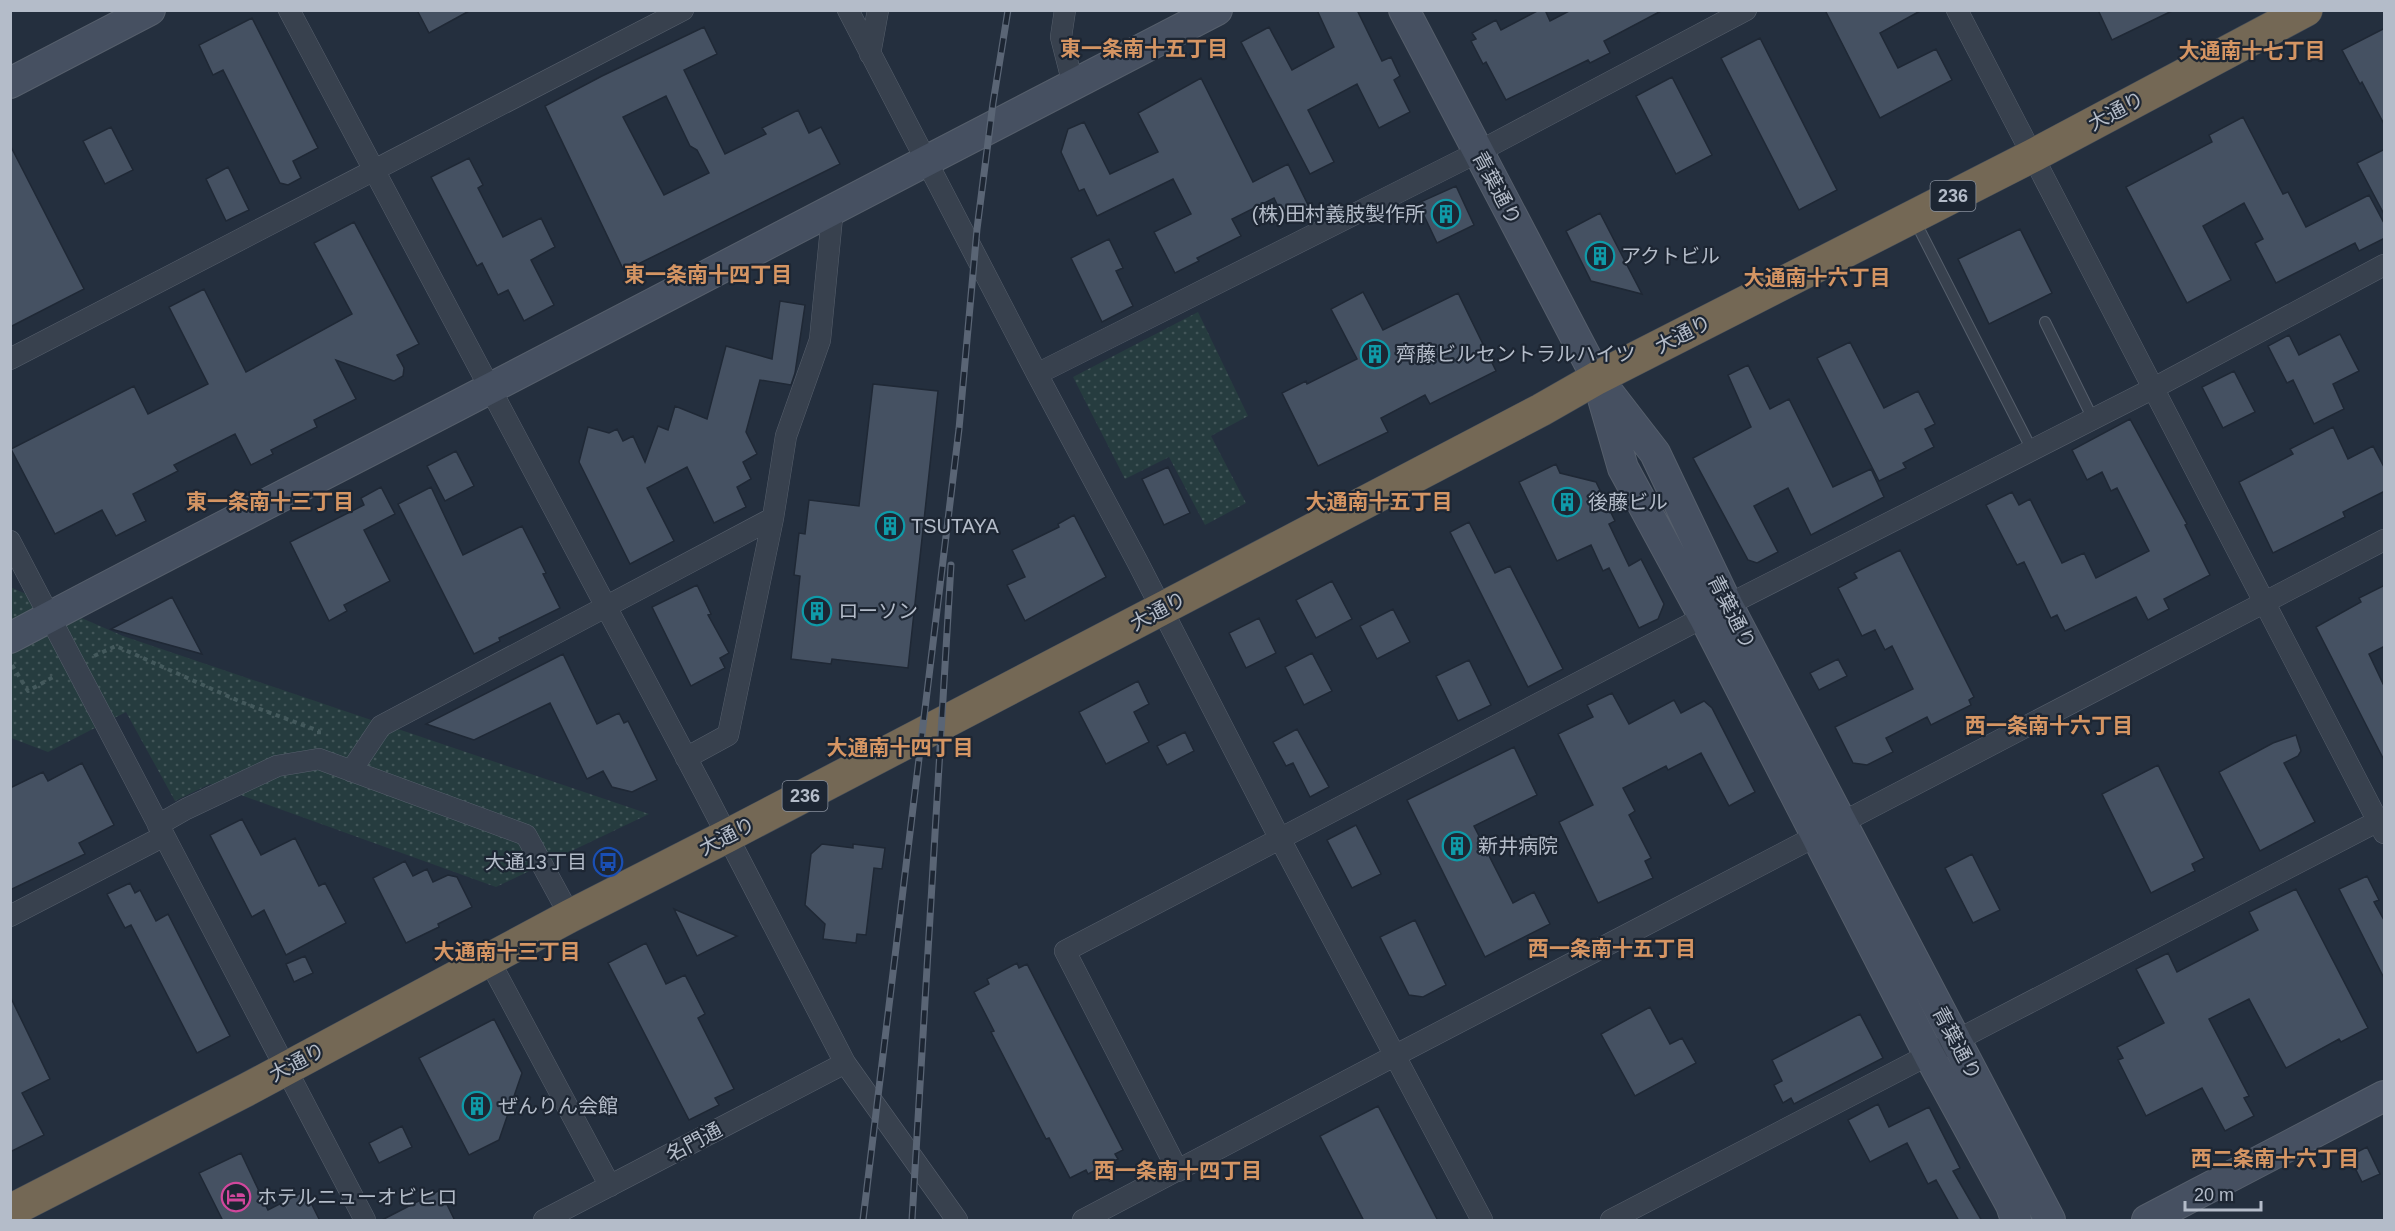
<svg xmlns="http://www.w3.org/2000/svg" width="2395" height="1231" viewBox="0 0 2395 1231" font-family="Arial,'Noto Sans JP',sans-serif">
	<defs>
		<pattern id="green-dots" width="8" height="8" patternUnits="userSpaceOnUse" patternTransform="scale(1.5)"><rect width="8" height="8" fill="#263c3f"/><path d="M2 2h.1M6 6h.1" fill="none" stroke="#435659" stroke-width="1.8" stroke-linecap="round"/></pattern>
	</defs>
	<rect width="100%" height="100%" fill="#242f3e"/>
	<path fill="url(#green-dots)" d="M1198,312L1248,416L1211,436L1246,503L1205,525L1169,457L1125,479L1073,377Z
		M10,587L123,636L649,814L496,887L210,784L175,801L126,712L48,752L11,738Z"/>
	<path fill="#455162" stroke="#1f2835" stroke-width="1.5" fill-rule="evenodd" d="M417,10H471L429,33Z
		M1317,10H1357L1382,61L1391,57L1400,76L1394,80L1410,112L1379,128L1357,84L1308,110L1334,162L1310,174L1241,42L1269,27L1292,70L1334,47Z
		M1539,10H1545L1550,21L1571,10H1663L1604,41L1610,53L1590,63L1588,60L1506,100L1486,62L1483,64L1471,41L1476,39L1472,33L1496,20L1501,30Z
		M1825,10H1922L1880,33L1898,68L1936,49L1952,80L1880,118Z
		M2098,10H2174L2112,40Z
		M252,18L318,148L293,161L301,178L288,185L280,183L223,70L213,75L199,45Z
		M704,27L717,54L684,70L725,154L766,134L762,128L798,110L809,133L821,127L840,164L624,271L545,106L602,76ZM666,96L690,146L697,150L709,173L664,195L623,117Z
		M2385,28V126L2362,82L2360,84L2342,50Z
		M1760,38L1837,190L1799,210L1721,58Z
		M1672,77L1712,155L1676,174L1636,96Z
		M1201,78L1253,182L1288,164L1310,209L1285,221L1274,198L1232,219L1241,236L1197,258L1199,261L1175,273L1154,232L1191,214L1173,179L1097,216L1084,189L1079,191L1061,152L1068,129L1084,122L1110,174L1158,152L1138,113Z
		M2243,117L2283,194L2288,192L2306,227L2369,195L2385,225V238L2359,251L2355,243L2276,283L2255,243L2263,239L2244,203L2203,226L2231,280L2187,303L2126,187L2212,142L2209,135Z
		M111,127L133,170L105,184L83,141Z
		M10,145L84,289L10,327Z
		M2385,149V216L2357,163Z
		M469,158L483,185L478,188L503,237L541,218L555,247L531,260L554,305L524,321L508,290L498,295L482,263L477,266L431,177Z
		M228,167L249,210L226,221L206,179Z
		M1456,186L1474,225L1437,243L1418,203Z
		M1600,213L1642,294L1591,281L1566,231Z
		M354,222L419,344L397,355L404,368L403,376L394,381L336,360L356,399L314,420L317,427L271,450L273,454L251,465L235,434L174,465L178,471L133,494L146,521L116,536L102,510L55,534L11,449L134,386L148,414L208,384L169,307L204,289L246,372L352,314L314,243Z
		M2020,229L2052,293L1989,324L1958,259Z
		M1109,239L1123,268L1116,271L1133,306L1102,322L1071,258Z
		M1363,292L1383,330L1458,293L1496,371L1430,404L1425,395L1381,418L1388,432L1318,466L1282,393L1306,381L1307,384L1357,359L1331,309Z
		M780,301L805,305L795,373L791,385L760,380L746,432L757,454L743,462L751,479L737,487L746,507L714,523L687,467L647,488L674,541L630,564L579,462L588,427L609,433L617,429L623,441L633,436L645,462L658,426L668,430L675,406L707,419L726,346L772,359Z
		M2340,334L2359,371L2333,384L2344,409L2314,424L2293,380L2287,383L2268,346L2289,335L2299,355Z
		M1850,342L1884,408L1918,391L1935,424L1925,429L1934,447L1903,463L1906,468L1879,481L1817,358Z
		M1748,365L1770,409L1789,399L1833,487L1871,469L1884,497L1811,535L1788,488L1754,506L1778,552L1757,563L1748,560L1693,458L1751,427L1728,375Z
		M2234,371L2255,412L2223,428L2202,387Z
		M873,384L938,391L908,668L832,659L831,664L791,659L800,576L794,575L799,533L805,534L809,500L859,506Z
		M2130,419L2187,524L2185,525L2210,575L2164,599L2169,609L2148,620L2136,597L2065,631L2057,615L2051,618L2024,562L2017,565L1986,505L2012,492L2019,505L2030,499L2062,563L2084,553L2096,578L2149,551L2117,488L2111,491L2102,472L2087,480L2072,450Z
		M2333,427L2348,459L2373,446L2385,469V491L2343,512L2345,517L2273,553L2239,482L2293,454L2290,449Z
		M456,451L474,486L445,501L427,466Z
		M1556,464L1560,473L1596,482L1615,521L1609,524L1629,566L1641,559L1664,604L1658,619L1639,628L1609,568L1603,571L1591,545L1557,561L1519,482Z
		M1168,467L1190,513L1164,525L1142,479Z
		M381,487L395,514L364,530L390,581L344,605L347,611L329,621L290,542L364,505L361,498Z
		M431,487L463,555L522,526L546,573L543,574L560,608L499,638L500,641L474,654L398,504Z
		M1074,515L1106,577L1025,621L1007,585L1025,577L1012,550L1059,527L1058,524Z
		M1469,522L1495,573L1510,566L1563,669L1528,687L1450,532Z
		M1900,550L1974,697L1969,700L1971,705L1931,725L1927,717L1886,738L1893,752L1867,765L1853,763L1835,727L1913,689L1892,646L1885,650L1875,630L1862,636L1838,588L1857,578L1854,573Z
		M1332,581L1352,619L1316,638L1296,600Z
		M697,585L711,614L708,615L729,653L720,658L725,668L691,686L652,607Z
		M2385,585V646L2369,654L2385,688V762L2316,627L2361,602L2359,598Z
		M172,597L202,654L111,629Z
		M1393,609L1410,642L1377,659L1360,626Z
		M1259,618L1276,653L1246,668L1229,633Z
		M1312,653L1332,691L1304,705L1285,667Z
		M563,654L597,724L619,713L624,723L628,721L657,780L632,792L612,787L603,771L587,779L550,703L474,740L426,724Z
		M1838,659L1847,676L1819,690L1810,673Z
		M1469,660L1491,705L1458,721L1436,676Z
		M1138,681L1149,704L1134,712L1149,742L1106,764L1079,712Z
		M1612,693L1629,724L1674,700L1681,713L1704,701L1712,708L1755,792L1729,806L1701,753L1668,770L1666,766L1623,788L1635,811L1629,815L1651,858L1645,861L1653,878L1598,903L1559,822L1593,805L1558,734L1593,717L1587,705Z
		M1297,729L1329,787L1310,797L1293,763L1286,766L1273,742Z
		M1185,732L1194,751L1167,765L1157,746Z
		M2296,735L2301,751L2298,756L2284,763L2315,822L2260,851L2219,772L2273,743Z
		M1514,747L1537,795L1474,826L1513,903L1534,892L1550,924L1485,957L1407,800Z
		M82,763L114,825L79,843L85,854L10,890V788L43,772L48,781Z
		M2158,765L2204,858L2192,864L2195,871L2151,893L2102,794Z
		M242,819L261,855L295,838L319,886L325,883L346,923L286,955L264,910L252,917L210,835Z
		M1356,825L1381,874L1352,888L1327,840Z
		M822,844L853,848V844L885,848L882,869L874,868L866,935L857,934L856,943L823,939L825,924L805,905L811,854Z
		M1972,854L2000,910L1973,923L1945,868Z
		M405,861L413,876L427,869L433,882L448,875L457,877L472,907L438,924L439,927L406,943L373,878Z
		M2367,876L2379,900L2374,902L2385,922V980L2339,889Z
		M130,883L135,893L140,890L156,921L168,914L230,1036L197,1053L131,925L125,928L107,894Z
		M2296,889L2368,1028L2341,1042L2339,1039L2286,1068L2249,999L2209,1019L2249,1096L2244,1098L2254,1116L2225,1131L2202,1088L2146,1116L2118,1060L2123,1058L2117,1047L2164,1023L2136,969L2168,953L2177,972L2258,930L2249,912Z
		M674,909L737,936L697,956Z
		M1415,920L1446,985L1423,997L1409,995L1380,937Z
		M646,943L666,984L685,975L705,1014L698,1018L734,1089L715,1098L719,1105L689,1120L608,963Z
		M305,956L313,973L294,982L286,964Z
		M1017,963L1019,968L1027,964L1123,1150L1115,1154L1118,1159L1088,1174L1086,1170L1070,1178L1049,1138L1046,1139L991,1032L994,1031L974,992L989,984L987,979Z
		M10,996L50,1079L22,1093L44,1135L10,1152Z
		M1650,1007L1670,1044L1682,1038L1696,1063L1635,1096L1601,1034Z
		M1860,1014L1883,1058L1794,1104L1791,1098L1783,1103L1774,1085L1782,1081L1772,1060Z
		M494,1019L522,1073L499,1140L469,1155L419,1058Z
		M1878,1104L1889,1127L1929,1107L1960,1168L1953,1171L1982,1221H1959L1936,1180L1928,1184L1907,1143L1870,1162L1848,1120Z
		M1378,1106L1438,1221H1364L1320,1136Z
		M402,1126L412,1147L379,1163L369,1143Z
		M2367,1147L2380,1174L2362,1182L2349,1156Z
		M241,1153L268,1210L305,1191L320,1221H223L199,1173Z
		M440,1190L455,1221H380Z"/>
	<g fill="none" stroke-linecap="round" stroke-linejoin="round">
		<g stroke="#565f6c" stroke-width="12">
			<path id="lane" d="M1915,221L2032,450
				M2045,322L2093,419"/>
		</g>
		<g stroke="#565f6c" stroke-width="22">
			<path id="street" d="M289,10L704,791L845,1063L957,1220
				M848,10L1037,374L1137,561L1280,839L1482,1220
				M1065,10L1061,37L1073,84
				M1957,10L2384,833
				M870,54L878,10
				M10,359L683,10
				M1037,374L1478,152L1746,10
				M10,541L365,1220
				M686,758L728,735L773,518
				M351,771L381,726L773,518L786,436L820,340L833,207
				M158,825L186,809L277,766L319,759L526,835L570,916
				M10,916L164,836
				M489,960L610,1186
				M1178,1171L1065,951L1704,617L2152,389L2384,265
				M544,1220L845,1063
				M1083,1220L1396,1055L2384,540
				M1611,1220L2384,818"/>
		</g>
		<g stroke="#565f6c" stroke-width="32">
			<path id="secondary" d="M1404,10L1597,378L1655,453L1728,606L2050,1220
				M10,83L150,10
				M1602,395L1623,468L1704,617L1929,1055L2011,1205L2016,1220
				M10,638C169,553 330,472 489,389C732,262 974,136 1217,10
				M2147,1220L2384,1096"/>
		</g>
		<g stroke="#434c59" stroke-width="34">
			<path id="highway" d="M10,1211L246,1090L570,916L727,836L1211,583L1541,410L1597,378L2034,155L2306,10"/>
		</g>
		<path stroke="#44595c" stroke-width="4" stroke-dasharray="4.5 4.5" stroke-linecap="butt" d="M94,656L116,646L241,702L319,731V738
			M12,665L28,691L55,676"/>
		<use href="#lane" stroke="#38414e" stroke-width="10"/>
		<use href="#street" stroke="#38414e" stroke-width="21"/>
		<use href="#secondary" stroke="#465061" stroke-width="30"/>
		<use href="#highway" stroke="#746855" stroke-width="33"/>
		<g stroke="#5a6575" stroke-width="7">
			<path id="rail" d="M863,1220L959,429L977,229L993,103L1008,10
				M912,1220L951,565"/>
		</g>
		<use href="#rail" stroke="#1d2633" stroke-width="4.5" stroke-dasharray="14" stroke-linecap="butt"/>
	</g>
	<defs>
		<g id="building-ring" transform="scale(1.5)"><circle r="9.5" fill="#1d2633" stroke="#0f9aa8" stroke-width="1.5"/><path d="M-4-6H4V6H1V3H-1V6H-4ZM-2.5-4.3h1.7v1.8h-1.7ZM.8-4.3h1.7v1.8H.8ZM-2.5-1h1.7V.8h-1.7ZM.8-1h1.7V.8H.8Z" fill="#0f9aa8"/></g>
		<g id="bus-ring" transform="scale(1.5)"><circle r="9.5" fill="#1d2633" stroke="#1a4fb4" stroke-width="1.5"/><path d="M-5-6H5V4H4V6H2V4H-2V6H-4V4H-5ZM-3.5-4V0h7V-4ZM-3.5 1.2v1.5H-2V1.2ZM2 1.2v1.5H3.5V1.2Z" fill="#1a4fb4"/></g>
		<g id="hotel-ring" transform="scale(1.5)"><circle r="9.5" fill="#1d2633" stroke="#d1479c" stroke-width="1.5"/><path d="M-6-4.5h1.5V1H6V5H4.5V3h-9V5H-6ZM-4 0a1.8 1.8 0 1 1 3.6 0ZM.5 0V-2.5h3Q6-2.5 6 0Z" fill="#d1479c"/></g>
	</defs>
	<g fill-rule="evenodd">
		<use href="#building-ring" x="1446" y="214"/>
		<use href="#building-ring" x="1600" y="256"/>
		<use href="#building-ring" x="1375" y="354"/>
		<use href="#building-ring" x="1567" y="502"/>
		<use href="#building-ring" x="890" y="526"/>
		<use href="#building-ring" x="817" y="611"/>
		<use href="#building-ring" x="1457" y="846"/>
		<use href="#bus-ring" x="608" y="862"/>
		<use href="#building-ring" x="477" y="1106"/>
		<use href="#hotel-ring" x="236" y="1197"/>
	</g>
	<g text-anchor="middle" stroke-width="4.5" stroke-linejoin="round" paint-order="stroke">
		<g fill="#1d2633" stroke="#878f9c" stroke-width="1.5">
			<rect x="1930.5" y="181" width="45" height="30" rx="4.5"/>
			<rect x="782.5" y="781" width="45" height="30" rx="4.5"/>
		</g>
		<g font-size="18" font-weight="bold" fill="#b4bcc9">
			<text x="1953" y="202">236</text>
			<text x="805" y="802">236</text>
		</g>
		<g font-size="20" fill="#b4bcc9" stroke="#1d2633">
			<text transform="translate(2116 111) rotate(-28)" y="7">大通り</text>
			<text transform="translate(1497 188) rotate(62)" y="7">青葉通り</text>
			<text transform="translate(1683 334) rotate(-27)" y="7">大通り</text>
			<text transform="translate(1158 611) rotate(-28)" y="7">大通り</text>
			<text transform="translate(1732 612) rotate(63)" y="7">青葉通り</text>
			<text transform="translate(727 836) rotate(-27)" y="7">大通り</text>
			<text transform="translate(1957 1043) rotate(62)" y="7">青葉通り</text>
			<text transform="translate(297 1062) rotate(-28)" y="7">大通り</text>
			<text transform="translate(694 1142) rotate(-28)" y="7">名門通</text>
		</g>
		<g font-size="20" fill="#b4bcc9" stroke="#1d2633" text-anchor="start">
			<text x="1425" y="221" text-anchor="end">(株)田村義肢製作所</text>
			<text x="1621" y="263">アクトビル</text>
			<text x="1396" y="361">齊藤ビルセントラルハイツ</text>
			<text x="1588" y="509">後藤ビル</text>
			<text x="911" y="533">TSUTAYA</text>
			<text x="838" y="618">ローソン</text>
			<text x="1478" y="853">新井病院</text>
			<text x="587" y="869" text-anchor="end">大通13丁目</text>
			<text x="498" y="1113">ぜんりん会館</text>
			<text x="257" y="1204">ホテルニューオビヒロ</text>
		</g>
		<g font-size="21" font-weight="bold" fill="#d59563" stroke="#1d2633">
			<text x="1144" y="56">東一条南十五丁目</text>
			<text x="2252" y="58">大通南十七丁目</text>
			<text x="708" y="282">東一条南十四丁目</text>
			<text x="1817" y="285">大通南十六丁目</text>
			<text x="270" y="509">東一条南十三丁目</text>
			<text x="1379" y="509">大通南十五丁目</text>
			<text x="2049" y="733">西一条南十六丁目</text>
			<text x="900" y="755">大通南十四丁目</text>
			<text x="1612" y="956">西一条南十五丁目</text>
			<text x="507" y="959">大通南十三丁目</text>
			<text x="2275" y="1166">西二条南十六丁目</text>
			<text x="1178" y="1178">西一条南十四丁目</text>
		</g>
	</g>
	<rect width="2395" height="1231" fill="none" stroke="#b4bcc9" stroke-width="24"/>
	<path d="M2185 1201v9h76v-9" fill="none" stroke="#b4bcc9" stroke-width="3"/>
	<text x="2194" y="1201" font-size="18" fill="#b4bcc9" stroke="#1d2633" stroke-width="4.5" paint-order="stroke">20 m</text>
</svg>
